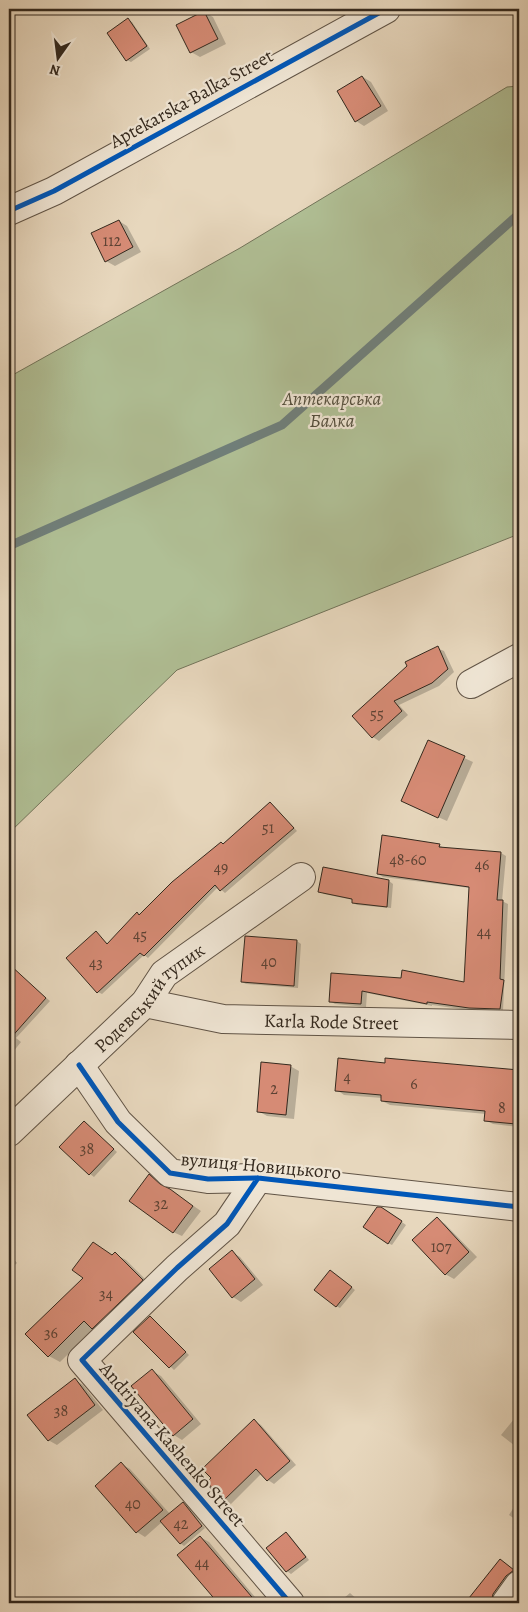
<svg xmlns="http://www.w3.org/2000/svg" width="528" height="1612" viewBox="0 0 528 1612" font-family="Alegreya,serif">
	<rect width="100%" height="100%" fill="#e7d7bd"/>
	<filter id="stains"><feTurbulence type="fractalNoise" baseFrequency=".004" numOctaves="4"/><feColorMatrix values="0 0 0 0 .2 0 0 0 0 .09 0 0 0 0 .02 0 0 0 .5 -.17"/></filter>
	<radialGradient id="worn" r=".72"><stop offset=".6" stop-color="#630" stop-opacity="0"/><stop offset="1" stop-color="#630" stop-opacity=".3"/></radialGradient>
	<path fill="#b0bf95" stroke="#72745a" d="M519,86V534L177,670L9,833V377L240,248L507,87Z"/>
	<path fill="#0003" d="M204,12L213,17L226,44L200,57L191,52Z
		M128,20L132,22L150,49L131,62L127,60Z
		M363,77L371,82L388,111L364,126L356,121Z
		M119,221L127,226L141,252L115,266L106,261Z
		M437,648L444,651L454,672L439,686L399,705L408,715L379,741L373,737L354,716Z
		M429,742L473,762L447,821L411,805Z
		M270,803L274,806L297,831L225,893L218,887L148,958L144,955L102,994L98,992L96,933L108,944Z
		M439,845L444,848L501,853L506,856L502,901L508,904L503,1011H475L432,1005V1006L367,993L366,1007L335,1004L330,1001L332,974L466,984L470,888L383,877L378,874Z
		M389,881L393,884L391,908L357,905L353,903V900L324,894L320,891Z
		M246,937L297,941L301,944L298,988L246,984L242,982Z
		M16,972L50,1001L16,1038L21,1042L9,1057V980Z
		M386,1065L502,1087L519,1088V1127L493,1124L485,1120L486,1114L390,1105L382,1101V1098L344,1095L337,1090Z
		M290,1066L299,1071L294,1119L267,1116L258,1111Z
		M85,1122L117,1152L94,1177L90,1174Z
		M149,1176L201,1211L182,1236L173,1232Z
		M386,1211L406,1225L392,1245L388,1243Z
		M437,1219L445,1224L477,1257L454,1279L445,1274Z
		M232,1252L240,1257L263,1285L241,1302L233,1297Z
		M9,1253L17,1263L9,1271Z
		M115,1254L126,1260L153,1287L104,1334L94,1329L60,1362L49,1356L85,1278Z
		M331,1271L355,1290L340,1308L336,1306Z
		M150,1317L189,1355L174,1370L135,1332Z
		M152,1371L161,1376L201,1424L182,1440L174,1435Z
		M75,1380L83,1385L103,1410L57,1445L48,1440Z
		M514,1419L519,1422V1449L501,1435Z
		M254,1421L261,1425L296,1465L274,1484L268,1480L262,1473L231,1504L224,1500L213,1478Z
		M121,1464L130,1469L170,1514L183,1503L187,1505L205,1528L184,1546L180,1543L162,1522L145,1537L137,1532Z
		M519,1499V1522L509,1515Z
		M286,1534L290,1536L309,1560L291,1574L287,1571Z
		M200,1537L209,1542L260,1603H219L179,1555Z
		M501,1561L519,1574L500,1603H480L472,1597Z
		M350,1593L361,1603H338Z"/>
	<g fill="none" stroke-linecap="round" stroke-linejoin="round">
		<path stroke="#707f7a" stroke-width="9" d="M9,546L282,425L519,214"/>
	</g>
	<path fill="#d68b75" stroke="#34291e" d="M204,11L218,39L190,53L176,25Z
		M128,18L147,46L126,61L107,33Z
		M362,76L381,106L355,122L337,91Z
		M119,220L133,247L105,262L91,233Z
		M438,646L448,669L432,683L394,701L402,711L372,738L352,716L407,666L405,662Z
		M428,740L465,756L438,818L401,801Z
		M270,802L294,828L220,891L215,885L144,956L140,953L97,993L66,958L96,931L107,944L137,912L139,915L172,882L221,842L223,844Z
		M382,835L440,844L439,847L501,852L497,900H503L500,979L504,980L500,1009L469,1008L427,1002V1004L362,991L361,1004L329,1002L331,973L401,978L402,970L464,982L469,887L377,874Z
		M323,867L389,880L387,907L352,903V899L318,892Z
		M245,936L297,940L294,986L241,982Z
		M9,964L46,998L9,1040Z
		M338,1058L385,1063V1058L519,1070V1094L516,1124L484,1121L485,1111L381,1101V1095L335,1091Z
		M261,1062L291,1065L286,1115L257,1112Z
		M84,1121L114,1149L89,1175L59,1147Z
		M149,1174L160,1184L170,1189L193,1206L173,1233L129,1201Z
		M377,1207H381L402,1221L388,1244L363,1227Z
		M437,1217L469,1252L445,1275L412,1240Z
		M93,1242L112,1255L115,1252L143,1280L92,1329L84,1321L48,1357L25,1334L83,1278L72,1270Z
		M232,1250L255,1279L232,1298L209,1269Z
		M330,1270L352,1287L336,1307L314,1290Z
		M150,1316L186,1352L169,1368L133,1332Z
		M152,1369L193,1419L173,1436L131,1386Z
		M75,1378L95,1405L48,1441L27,1415Z
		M254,1419L290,1461L267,1481L256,1469L223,1501L207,1482L211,1478L202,1469Z
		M121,1462L163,1510L136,1533L95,1486Z
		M183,1502L202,1526L180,1544L160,1521Z
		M286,1532L306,1557L286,1572L266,1548Z
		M200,1536L257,1603H218L177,1555Z
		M500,1559L514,1570L506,1576L493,1594L491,1603H465Z"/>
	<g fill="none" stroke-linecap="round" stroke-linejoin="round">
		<g stroke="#615446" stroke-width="30">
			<g id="street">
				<path d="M9,211L54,191L386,9"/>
				<path d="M471,684L519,658"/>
				<path id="s1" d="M145,1003L223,1019L519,1025"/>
				<path d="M79,1065L118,1122L170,1173L208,1179L258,1178L519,1207"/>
				<path id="s2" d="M9,1132L145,1003L164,974L301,877"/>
				<path d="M258,1178L227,1224L177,1268L82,1360L290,1603"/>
				<path d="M506,1603L519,1585"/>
			</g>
		</g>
		<use href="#street" stroke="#efe5d4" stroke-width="28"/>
		<g stroke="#efe5d4" stroke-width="8">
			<path id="cycleway" d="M9,211L54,191L386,9
				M79,1065L118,1122L170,1173L208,1179L258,1178L519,1207
				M258,1178L227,1224L177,1268L82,1360L290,1603"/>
		</g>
		<use href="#cycleway" stroke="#0057b8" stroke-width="5"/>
	</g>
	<g text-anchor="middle" stroke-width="4.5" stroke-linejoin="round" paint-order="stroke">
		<g font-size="16" fill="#5c4234">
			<text x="112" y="246">112</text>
			<text x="377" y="719">55</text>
			<text x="268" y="833">51</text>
			<text x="408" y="865">48-60</text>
			<text x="482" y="870">46</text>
			<text x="221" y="873">49</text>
			<text x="484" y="937">44</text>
			<text x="140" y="940">45</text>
			<text x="269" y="967">40</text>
			<text x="96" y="968">43</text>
			<text x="347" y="1082">4</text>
			<text x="414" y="1089">6</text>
			<text x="274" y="1094">2</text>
			<text x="502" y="1113">8</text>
			<text x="87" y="1154">38</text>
			<text x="161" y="1209">32</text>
			<text x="441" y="1252">107</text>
			<text x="106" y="1299">34</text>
			<text x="51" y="1338">36</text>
			<text x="61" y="1416">38</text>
			<text x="133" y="1509">40</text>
			<text x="181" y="1529">42</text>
			<text x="202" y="1568">44</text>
		</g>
		<g font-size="19" fill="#34291e" stroke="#efe5d4">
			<text transform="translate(191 98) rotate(-29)" y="7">Aptekarska Balka Street</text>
			<text dy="7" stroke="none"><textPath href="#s2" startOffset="195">Родевський тупик</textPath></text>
			<text dy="7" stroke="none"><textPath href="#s1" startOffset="188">Karla Rode Street</textPath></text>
			<text transform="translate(261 1165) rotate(5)" y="7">вулиця Новицького</text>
			<text transform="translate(173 1444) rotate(49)" y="7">Andriyana Kashenko Street</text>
		</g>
		<g font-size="19" font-style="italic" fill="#534e3c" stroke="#efe5d4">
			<text x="332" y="405">Аптекарська<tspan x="332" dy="22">Балка</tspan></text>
		</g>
	</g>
	<rect width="528" height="1612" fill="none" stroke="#e7d7bd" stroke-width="30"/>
	<rect x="10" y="10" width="508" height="1592" fill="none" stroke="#34291e" stroke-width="2.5"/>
	<rect x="15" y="15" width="498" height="1582" fill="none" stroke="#34291e"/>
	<g transform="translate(58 58) rotate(194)" stroke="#efe5d4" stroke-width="4" paint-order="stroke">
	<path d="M0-4L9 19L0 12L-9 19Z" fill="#34291e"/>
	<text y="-8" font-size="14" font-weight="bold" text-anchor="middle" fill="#34291e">N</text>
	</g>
	<rect width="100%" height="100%" filter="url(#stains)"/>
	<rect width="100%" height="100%" fill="url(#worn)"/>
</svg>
